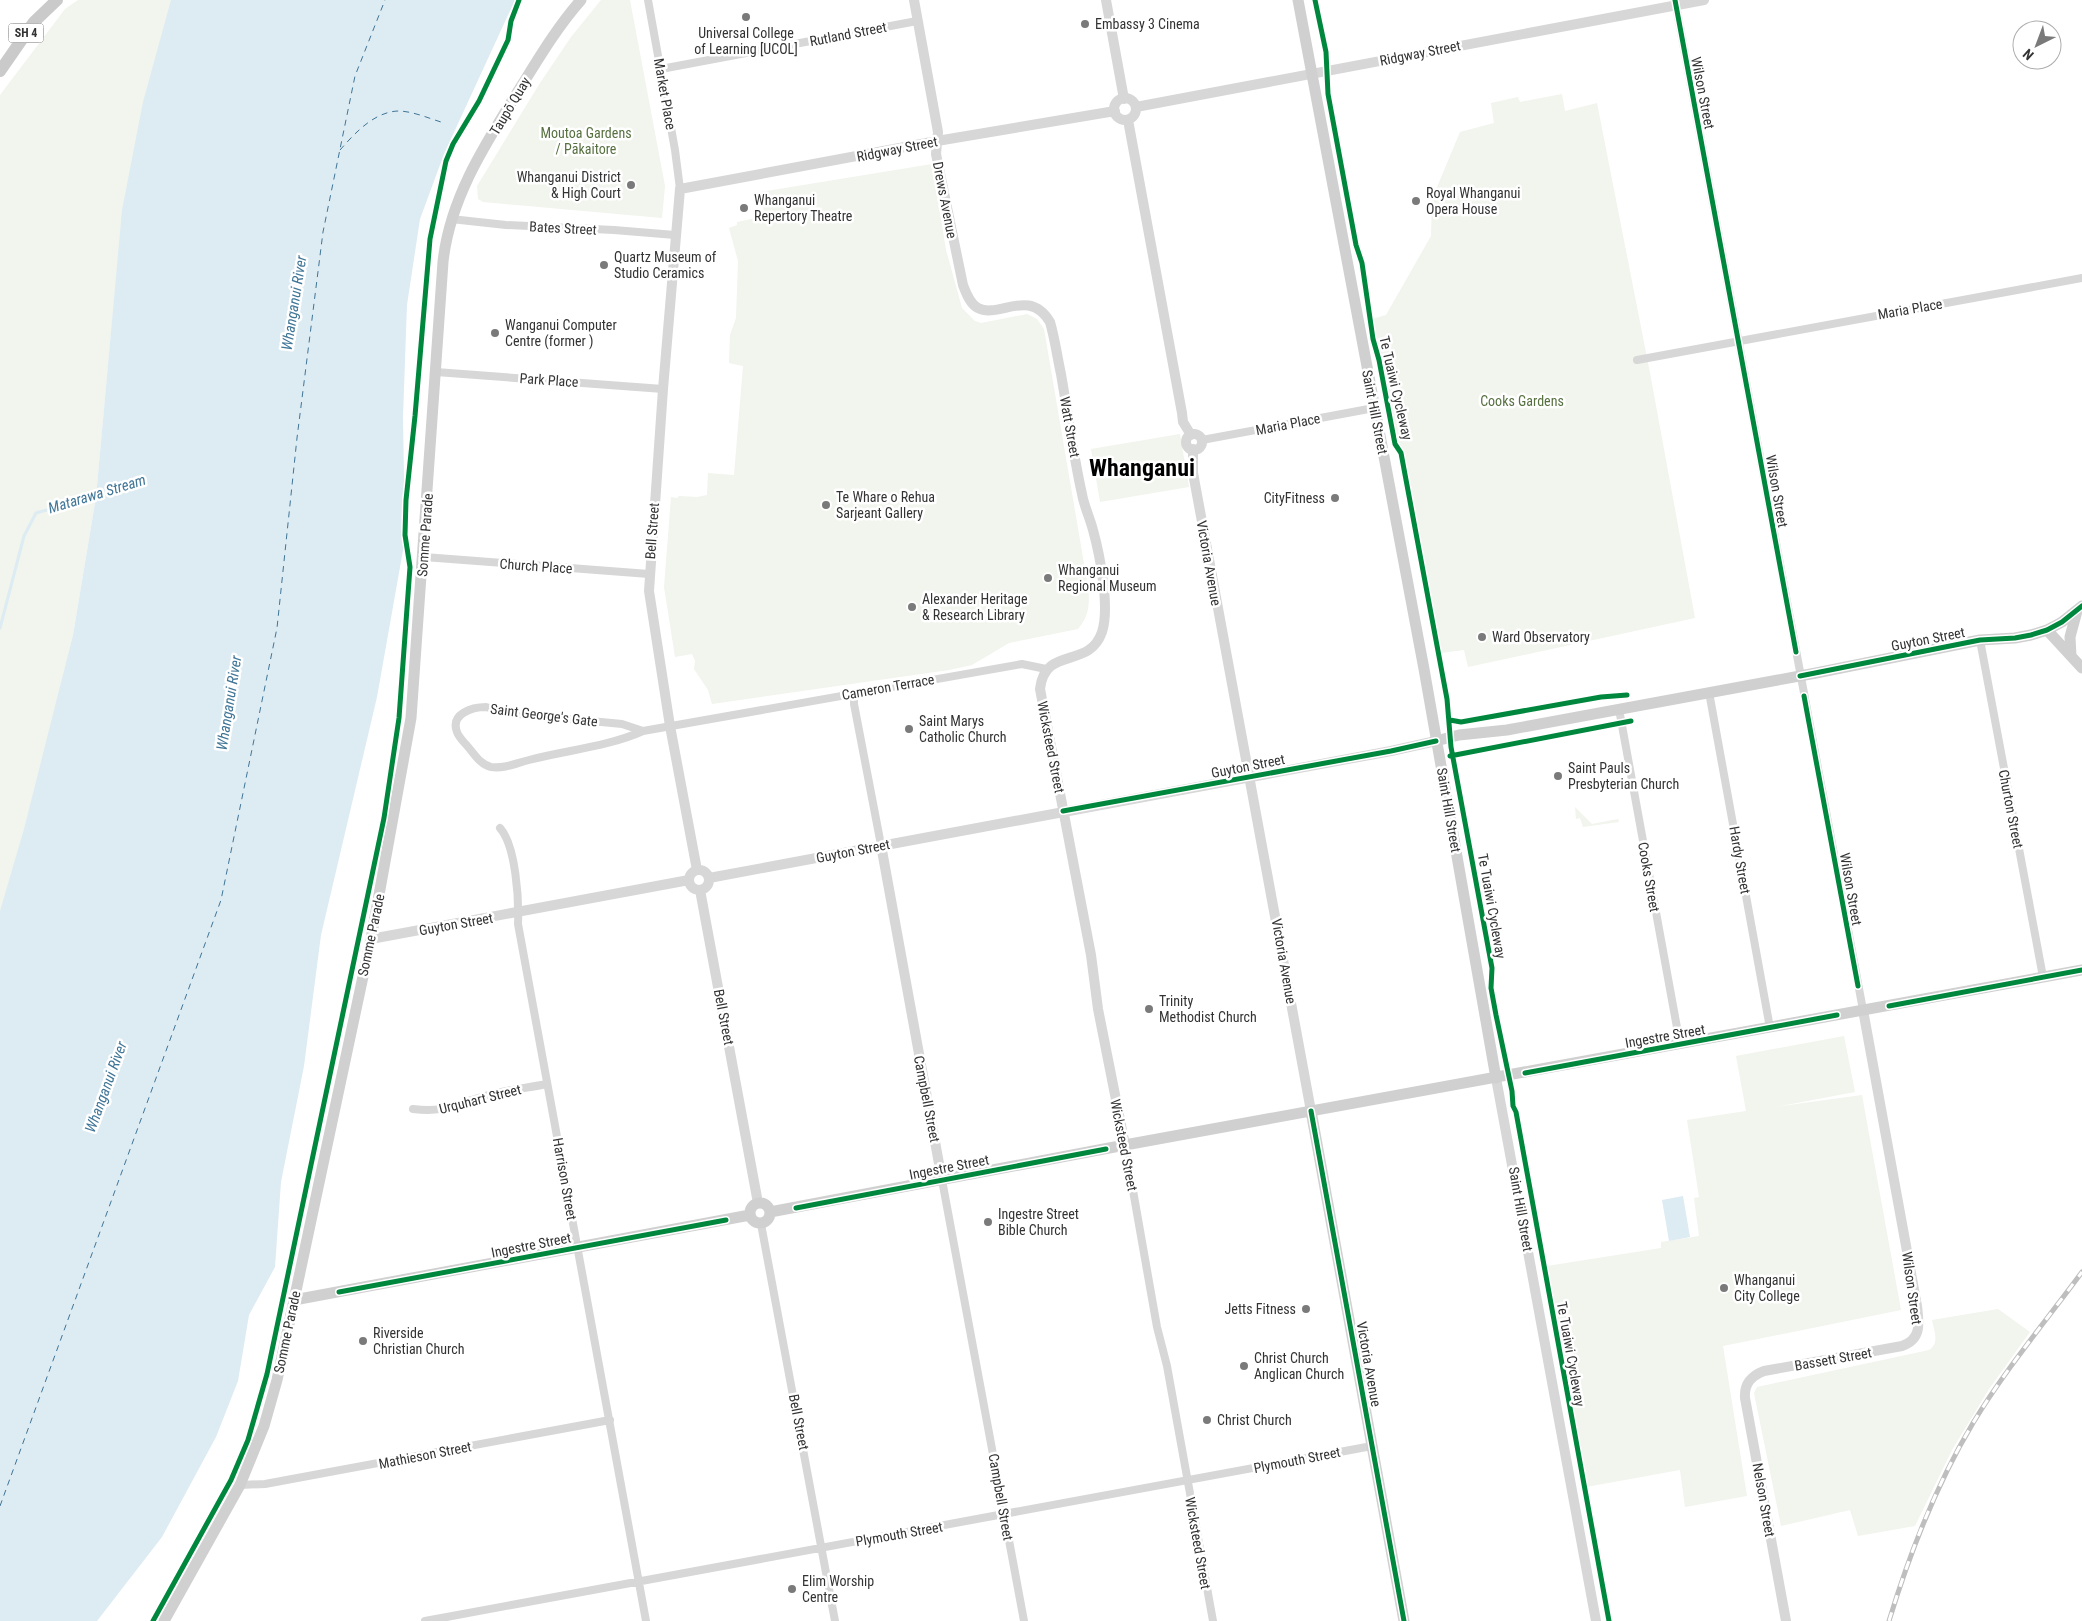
<svg xmlns="http://www.w3.org/2000/svg" width="2082" height="1621" viewBox="0 0 2082 1621" font-family="'Roboto Condensed',sans-serif">
	<rect width="100%" height="100%" fill="#fff"/>
	<path fill="#f1f5ed" d="M78,0H172L126,190L121,225L96,497L73,635L60,688L55,726L0,984V95L65,9Z
		M601,0H630L665,186L662,218L483,202L478,199L477,186L540,83L571,37Z
		M1562,94L1565,111L1597,103L1650,373L1695,618L1468,667L1464,650L1441,653L1372,319L1386,315L1431,236L1432,199L1460,132L1494,123L1491,103L1518,97L1520,102Z
		M932,164L946,250L962,308L975,321L981,323L1027,314L1037,319L1044,329L1088,587C1090,604 1089,616 1078,629L1009,643L972,665L949,670L712,704L708,690L694,669L695,661L692,654L675,657L664,587L671,497L677,498L679,496L697,497L707,495L708,473L734,475L743,366L729,363L730,335L736,318L738,261L729,228L737,225V222L765,216L760,192Z
		M1180,434L1189,487L1100,502L1091,449Z
		M1575,807L1592,824L1618,819L1619,822L1583,827L1580,818L1576,819Z
		M1844,1036L1855,1092L1775,1107L1862,1095L1901,1310L1723,1346L1747,1496L1685,1507L1680,1470L1586,1487L1547,1266L1661,1248V1242L1699,1236L1694,1198L1699,1197L1687,1120L1746,1111L1736,1056Z
		M1998,1309L2030,1332L1989,1389L1952,1450L1915,1526L1858,1536L1850,1510L1781,1526L1754,1393L1757,1387L1929,1350C1940,1343 1934,1331 1932,1320Z"/>
	<path fill="#ddebf3" d="M171,0H515L444,154L420,219L407,305L403,417L405,539L377,697L321,935L304,1066L281,1182L275,1267L249,1315L238,1381L216,1437L162,1537L97,1621H0V911L24,829L73,635L96,497L122,210L143,102Z
		M1683,1196L1690,1237L1669,1241L1662,1200Z"/>
	<g fill="none" stroke-linecap="round" stroke-linejoin="round">
		<path stroke="#ddebf3" stroke-width="3" d="M0,628L24,536L36,513L100,495"/>
		<path stroke="#3f7597" stroke-width="1" stroke-dasharray="6 5" stroke-linecap="butt" d="M340,150C355,133 374,112 398,111C412,111 428,118 441,122
			M0,1506L221,900L277,628L297,438L323,232L355,76L385,0"/>
		<path stroke="#d7d7d7" stroke-width="8" d="M648,0L675,150L680,189
			M1675,0L1863,1010
			M661,69L917,21
			M451,219L506,225L614,230L675,235
			M1637,360L2082,278
			M436,372L663,389
			M1202,440L1374,408
			M424,557L649,574
			M1980,640L2043,977
			M1709,692L1770,1028
			M854,694V704L881,845
			M486,707L507,713L622,724L643,731C607,747 567,750 529,760C517,763 504,769 491,767C481,765 475,755 469,748C465,743 459,738 457,732C450,714 472,707 486,707Z
			M1619,709L1680,1044
			M643,731L1022,664L1046,669
			M500,828C516,846 519,900 518,924L646,1621
			M413,1109C446,1113 455,1104 485,1096C505,1090 527,1088 547,1084
			M1125,1145L1157,1327L1167,1366L1213,1621
			M942,1180L1024,1621
			M761,1224L835,1621
			M240,1485L265,1484L610,1420
			M425,1621L1372,1446"/>
		<path stroke="#d7d7d7" stroke-width="10" d="M914,0L938,132L936,154L963,285C966,293 970,304 978,308C999,319 1029,287 1050,322C1055,339 1057,356 1061,374C1068,414 1073,454 1082,494C1084,506 1090,518 1093,530C1100,555 1110,608 1102,632C1089,670 1045,645 1040,689L1091,955L1098,1009L1125,1145
			M1106,0L1124,99
			M1114 109a11 11 0 1 1 22 0a11 11 0 1 1-22 0Z
			M1136,107L1704,0
			M1128,120L1182,413L1183,422L1191,435
			M1186 442a8 8 0 1 1 16 0a8 8 0 1 1-16 0Z
			M1193,449V473L1311,1111
			M881,845L942,1180
			M689 880a10 10 0 1 1 20 0a10 10 0 1 1-20 0Z
			M697,870L670,726L649,591L663,389L680,189L937,141L1115,111
			M709,878L1391,751L1436,741
			M700,890L758,1203
			M371,939L689,880
			M1496,1078L1596,1621
			M1786,1621L1745,1398C1744,1384 1751,1376 1764,1371L1902,1346C1922,1339 1919,1323 1917,1306L1863,1010"/>
		<path stroke="#d0d0d0" stroke-width="11" d="M1298,0L1424,669L1496,1078
			M2047,630L2082,668
			M2071,656L2070,637L2077,611
			M1436,741L1459,735L1507,730L1816,673L1980,640L2015,638L2031,635L2047,630L2062,622L2082,606
			M1311,1111L1404,1621
			M750 1213a10 10 0 1 1 20 0a10 10 0 1 1-20 0Z
			M770,1212L1125,1145L2082,970
			M294,1300L750,1215
			M164,1621L240,1485L264,1426L277,1380L371,939L411,718L443,262C450,196 488,140 522,85C540,56 558,26 581,0"/>
		<path stroke="#cacaca" stroke-width="12" d="M0,71L34,22L57,0"/>
		<g stroke="#bebebe" stroke-width="5">
			<path id="rail" d="M1889,1621C1910,1552 1936,1485 1973,1423C2005,1370 2045,1322 2082,1272"/>
		</g>
		<use href="#rail" stroke="#fff" stroke-width="3" stroke-dasharray="9" stroke-linecap="butt"/>
		<g stroke="#fff" stroke-width="8">
			<path id="cycleway" d="M1315,0L1326,52L1328,94L1356,245L1362,263L1373,339L1379,360L1395,444L1401,453L1447,699L1451,747L1492,968L1491,988L1496,1015L1512,1091L1513,1106L1516,1112L1609,1621
				M1675,0L1796,652
				M1800,676L1980,640L2015,638L2031,635L2047,630L2062,622L2082,606
				M1804,696L1858,986
				M1450,720L1461,722L1601,697L1627,695
				M1450,756L1631,721
				M1063,811L1391,751L1436,741
				M1889,1006L2082,970
				M1525,1073L1837,1015
				M1311,1111L1404,1621
				M796,1208L1106,1149
				M339,1292L726,1220
				M153,1621L231,1480L248,1440L267,1374L384,818L399,718L410,567L405,535L406,500L415,416L430,239L446,161L453,144L479,101L508,40L511,21L519,0"/>
		</g>
		<use href="#cycleway" stroke="#00873e" stroke-width="5"/>
	</g>
	<g fill="#7a7a7a" stroke="#fff" stroke-width="2">
		<circle cx="746" cy="17" r="5"/>
		<circle cx="1085" cy="24" r="5"/>
		<circle cx="631" cy="185" r="5"/>
		<circle cx="1416" cy="201" r="5"/>
		<circle cx="744" cy="208" r="5"/>
		<circle cx="604" cy="265" r="5"/>
		<circle cx="495" cy="333" r="5"/>
		<circle cx="1335" cy="498" r="5"/>
		<circle cx="826" cy="505" r="5"/>
		<circle cx="1048" cy="578" r="5"/>
		<circle cx="912" cy="607" r="5"/>
		<circle cx="1482" cy="637" r="5"/>
		<circle cx="909" cy="729" r="5"/>
		<circle cx="1558" cy="776" r="5"/>
		<circle cx="1149" cy="1009" r="5"/>
		<circle cx="988" cy="1222" r="5"/>
		<circle cx="1724" cy="1288" r="5"/>
		<circle cx="1306" cy="1309" r="5"/>
		<circle cx="363" cy="1341" r="5"/>
		<circle cx="1244" cy="1366" r="5"/>
		<circle cx="1207" cy="1420" r="5"/>
		<circle cx="792" cy="1589" r="5"/>
	</g>
	<g text-anchor="middle" stroke-width="5" stroke-linejoin="round" paint-order="stroke">
		<rect fill="#fff" stroke="#707070" stroke-width="1" x="8.5" y="23.5" width="35" height="19" rx="4"/>
		<g font-size="12" font-weight="bold" fill="#333">
			<text x="26" y="37">SH 4</text>
		</g>
		<g font-size="14" fill="#333" stroke="#fff" text-anchor="start">
			<text x="1095" y="29">Embassy 3 Cinema</text>
			<text x="746" y="38" text-anchor="middle">Universal College<tspan x="746" dy="16">of Learning [UCOL]</tspan></text>
			<text x="621" y="182" text-anchor="end">Whanganui District<tspan x="621" dy="16">&amp; High Court</tspan></text>
			<text x="1426" y="198">Royal Whanganui<tspan x="1426" dy="16">Opera House</tspan></text>
			<text x="754" y="205">Whanganui<tspan x="754" dy="16">Repertory Theatre</tspan></text>
			<text x="614" y="262">Quartz Museum of<tspan x="614" dy="16">Studio Ceramics</tspan></text>
			<text x="505" y="330">Wanganui Computer<tspan x="505" dy="16">Centre (former )</tspan></text>
			<text x="836" y="502">Te Whare o Rehua<tspan x="836" dy="16">Sarjeant Gallery</tspan></text>
			<text x="1325" y="503" text-anchor="end">CityFitness</text>
			<text x="1058" y="575">Whanganui<tspan x="1058" dy="16">Regional Museum</tspan></text>
			<text x="922" y="604">Alexander Heritage<tspan x="922" dy="16">&amp; Research Library</tspan></text>
			<text x="1492" y="642">Ward Observatory</text>
			<text x="919" y="726">Saint Marys<tspan x="919" dy="16">Catholic Church</tspan></text>
			<text x="1568" y="773">Saint Pauls<tspan x="1568" dy="16">Presbyterian Church</tspan></text>
			<text x="1159" y="1006">Trinity<tspan x="1159" dy="16">Methodist Church</tspan></text>
			<text x="998" y="1219">Ingestre Street<tspan x="998" dy="16">Bible Church</tspan></text>
			<text x="1734" y="1285">Whanganui<tspan x="1734" dy="16">City College</tspan></text>
			<text x="1296" y="1314" text-anchor="end">Jetts Fitness</text>
			<text x="373" y="1338">Riverside<tspan x="373" dy="16">Christian Church</tspan></text>
			<text x="1254" y="1363">Christ Church<tspan x="1254" dy="16">Anglican Church</tspan></text>
			<text x="1217" y="1425">Christ Church</text>
			<text x="802" y="1586">Elim Worship<tspan x="802" dy="16">Centre</tspan></text>
		</g>
		<g font-size="14" fill="#333" stroke="#fff">
			<text transform="translate(848 34) rotate(-11)" y="5">Rutland Street</text>
			<text transform="translate(1420 53) rotate(-11)" y="5">Ridgway Street</text>
			<text transform="translate(1703 93) rotate(79)" y="5">Wilson Street</text>
			<text transform="translate(665 94) rotate(80)" y="5">Market Place</text>
			<text transform="translate(510 106) rotate(-59)" y="5">Taupō Quay</text>
			<text transform="translate(897 149) rotate(-11)" y="5">Ridgway Street</text>
			<text transform="translate(945 200) rotate(79)" y="5">Drews Avenue</text>
			<text transform="translate(563 228) rotate(3)" y="5">Bates Street</text>
			<text transform="translate(1910 309) rotate(-10)" y="5">Maria Place</text>
			<text transform="translate(549 380) rotate(4)" y="5">Park Place</text>
			<text transform="translate(1396 388) rotate(77)" y="5">Te Tuaiwi Cycleway</text>
			<text transform="translate(1375 412) rotate(79)" y="5">Saint Hill Street</text>
			<text transform="translate(1288 424) rotate(-11)" y="5">Maria Place</text>
			<text transform="translate(1070 427) rotate(80)" y="5">Watt Street</text>
			<text transform="translate(1777 491) rotate(80)" y="5">Wilson Street</text>
			<text transform="translate(652 531) rotate(-86)" y="5">Bell Street</text>
			<text transform="translate(425 535) rotate(-86)" y="5">Somme Parade</text>
			<text transform="translate(1209 563) rotate(80)" y="5">Victoria Avenue</text>
			<text transform="translate(536 566) rotate(4)" y="5">Church Place</text>
			<text transform="translate(1928 639) rotate(-11)" y="5">Guyton Street</text>
			<text transform="translate(888 687) rotate(-10)" y="5">Cameron Terrace</text>
			<text transform="translate(544 715) rotate(7)" y="5">Saint George's Gate</text>
			<text transform="translate(1051 747) rotate(79)" y="5">Wicksteed Street</text>
			<text transform="translate(1248 766) rotate(-11)" y="5">Guyton Street</text>
			<text transform="translate(2011 809) rotate(79)" y="5">Churton Street</text>
			<text transform="translate(1449 810) rotate(80)" y="5">Saint Hill Street</text>
			<text transform="translate(853 851) rotate(-11)" y="5">Guyton Street</text>
			<text transform="translate(1740 860) rotate(80)" y="5">Hardy Street</text>
			<text transform="translate(1649 877) rotate(80)" y="5">Cooks Street</text>
			<text transform="translate(1851 889) rotate(80)" y="5">Wilson Street</text>
			<text transform="translate(1492 906) rotate(80)" y="5">Te Tuaiwi Cycleway</text>
			<text transform="translate(456 924) rotate(-10)" y="5">Guyton Street</text>
			<text transform="translate(371 935) rotate(-78)" y="5">Somme Parade</text>
			<text transform="translate(1284 961) rotate(80)" y="5">Victoria Avenue</text>
			<text transform="translate(724 1017) rotate(79)" y="5">Bell Street</text>
			<text transform="translate(1665 1036) rotate(-10)" y="5">Ingestre Street</text>
			<text transform="translate(480 1099) rotate(-14)" y="5">Urquhart Street</text>
			<text transform="translate(927 1099) rotate(79)" y="5">Campbell Street</text>
			<text transform="translate(1124 1145) rotate(79)" y="5">Wicksteed Street</text>
			<text transform="translate(949 1167) rotate(-11)" y="5">Ingestre Street</text>
			<text transform="translate(565 1179) rotate(80)" y="5">Harrison Street</text>
			<text transform="translate(1521 1209) rotate(80)" y="5">Saint Hill Street</text>
			<text transform="translate(531 1245) rotate(-11)" y="5">Ingestre Street</text>
			<text transform="translate(1912 1288) rotate(82)" y="5">Wilson Street</text>
			<text transform="translate(287 1332) rotate(-78)" y="5">Somme Parade</text>
			<text transform="translate(1571 1354) rotate(80)" y="5">Te Tuaiwi Cycleway</text>
			<text transform="translate(1833 1359) rotate(-10)" y="5">Bassett Street</text>
			<text transform="translate(1369 1364) rotate(80)" y="5">Victoria Avenue</text>
			<text transform="translate(799 1422) rotate(79)" y="5">Bell Street</text>
			<text transform="translate(425 1455) rotate(-11)" y="5">Mathieson Street</text>
			<text transform="translate(1297 1460) rotate(-11)" y="5">Plymouth Street</text>
			<text transform="translate(1001 1497) rotate(80)" y="5">Campbell Street</text>
			<text transform="translate(1764 1500) rotate(80)" y="5">Nelson Street</text>
			<text transform="translate(899 1534) rotate(-10)" y="5">Plymouth Street</text>
			<text transform="translate(1198 1543) rotate(80)" y="5">Wicksteed Street</text>
		</g>
		<g font-size="14" fill="#56703f" stroke="#fff">
			<text x="586" y="138">Moutoa Gardens<tspan x="586" dy="16">/ Pākaitore</tspan></text>
			<text x="1522" y="406">Cooks Gardens</text>
		</g>
		<g font-size="15" font-style="italic" fill="#3f7597" stroke="#fff">
			<text transform="translate(294 303) rotate(-81)" y="5">Whanganui River</text>
			<text transform="translate(97 494) rotate(-17)" y="5">Matarawa Stream</text>
			<text transform="translate(229 703) rotate(-81)" y="5">Whanganui River</text>
			<text transform="translate(106 1087) rotate(-70)" y="5">Whanganui River</text>
		</g>
		<g font-size="24" font-weight="bold" fill="#000" stroke="#fff">
			<text x="1142" y="476">Whanganui</text>
		</g>
	</g>
	<g transform="translate(2037 45) rotate(222)"><circle r="24" fill="#ffffff" stroke="#adadad"/>
	<path d="M0-4L9 19L0 12L-9 19Z" fill="#7a7a7a"/>
	<text y="-8" font-size="14" font-weight="bold" text-anchor="middle" fill="#333333">N</text>
	</g>
</svg>
